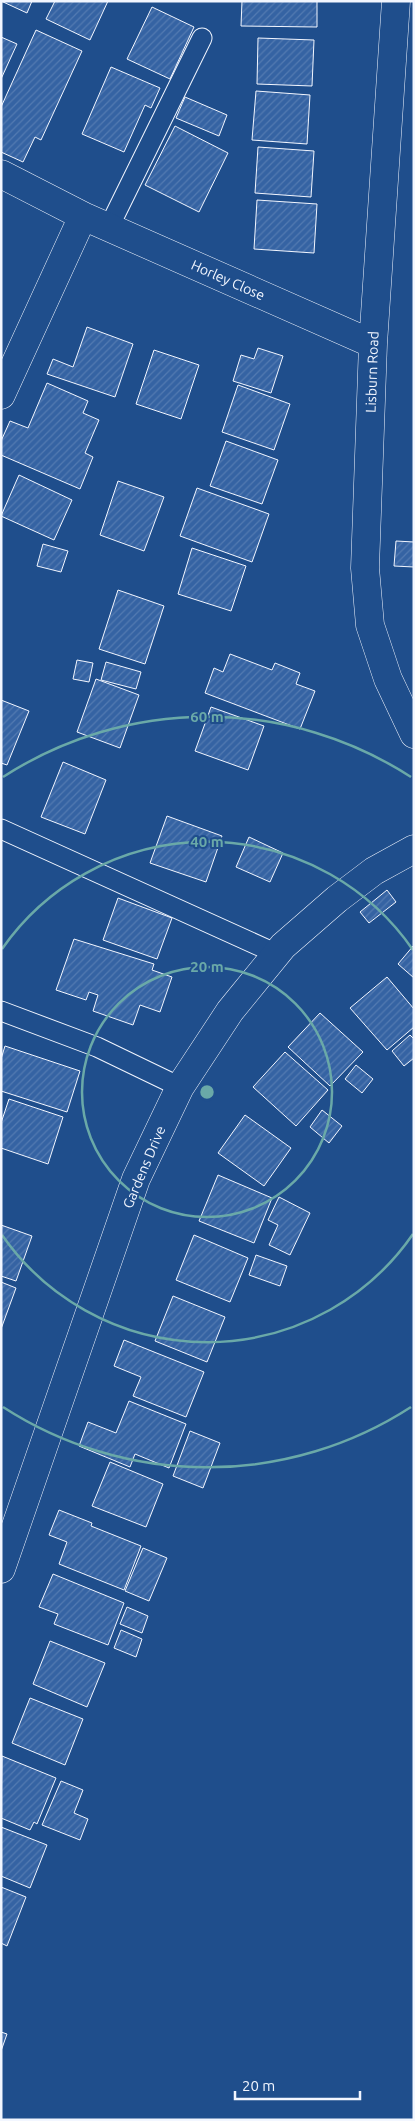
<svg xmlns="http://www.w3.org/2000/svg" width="415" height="2121" viewBox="0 0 415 2121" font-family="Ubuntu,sans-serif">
	<defs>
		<pattern id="building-hatch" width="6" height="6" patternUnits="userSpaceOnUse" patternTransform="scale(1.25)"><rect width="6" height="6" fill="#3563a3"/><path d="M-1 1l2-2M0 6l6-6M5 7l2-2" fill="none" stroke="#537ab1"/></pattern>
	</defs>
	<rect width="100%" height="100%" fill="#1f4e8c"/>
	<path fill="url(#building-hatch)" stroke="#f2f6ff" d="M1,1H32L27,13Z
		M55,1H108L90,40L46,19Z
		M242,1H317V27L241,26Z
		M152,7L194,27L170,79L127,59Z
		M36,30L82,51L41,140L35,137L23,162L1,152V107Z
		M1,37L17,44L1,79Z
		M258,38L314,40L312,86L257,84Z
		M111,67L160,88L151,108L145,105L124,152L82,134Z
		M256,91L310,95L307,144L252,140Z
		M185,97L227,115L219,136L176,118Z
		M175,126L228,153L199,212L145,185Z
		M258,147L314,151L311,197L255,193Z
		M257,200L317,204L314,253L254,249Z
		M87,327L133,344L115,397L47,374L53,359L73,367Z
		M258,348L283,356L271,393L233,381L241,355L254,359Z
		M154,350L199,365L181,419L136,404Z
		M47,383L88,401L83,413L99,420L85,453L93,457L80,489L1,455V441L10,421L28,428Z
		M238,385L290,404L274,450L222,432Z
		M226,441L278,460L262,504L210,486Z
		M19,475L72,500L54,540L1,516Z
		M118,481L164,497L144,551L100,535Z
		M197,488L269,514L252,562L180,536Z
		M396,541L414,542V567L394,566Z
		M43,544L68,551L61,572L37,566Z
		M192,548L246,566L231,611L178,594Z
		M118,590L164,606L145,664L99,649Z
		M230,654L272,670L275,663L300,673L296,684L315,691L300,729L205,693L214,668L223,672Z
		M77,660L93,663L89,682L73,679Z
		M106,662L141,672L136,689L101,680Z
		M96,679L139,695L120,748L77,732Z
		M1,700L29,711L7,765L1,763Z
		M211,707L264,726L248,770L195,751Z
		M63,762L106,780L85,834L41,817Z
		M167,816L222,836L206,882L150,863Z
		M249,837L283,853L270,882L236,867Z
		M387,890L396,902L369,923L360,912Z
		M118,898L172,918L157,959L103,940Z
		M74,939L154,964L152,970L172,977L160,1012L140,1005L133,1025L93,1011L98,995L89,992L86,1000L56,990Z
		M414,945V978L398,964Z
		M387,977L414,1009V1027L387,1050L350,1008Z
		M320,1013L363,1052L330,1086L288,1047Z
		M410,1035L414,1039V1058L404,1066L392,1051Z
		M5,1046L80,1071L67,1112L1,1091V1059Z
		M285,1052L328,1090L296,1126L253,1087Z
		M356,1065L373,1079L362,1093L345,1079Z
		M9,1099L63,1117L48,1164L1,1148V1123Z
		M322,1110L342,1126L329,1143L310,1127Z
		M245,1115L291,1148L264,1186L218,1153Z
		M218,1175L272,1198L254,1243L199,1221Z
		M279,1197L310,1213L290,1255L269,1245L278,1225L268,1220Z
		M1,1225L32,1236L16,1281L1,1276Z
		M194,1235L248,1258L230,1302L176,1280Z
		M256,1255L287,1266L280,1286L249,1275Z
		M1,1282L16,1288L1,1329Z
		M173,1296L225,1317L207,1362L155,1341Z
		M124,1340L204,1372L186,1417L133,1396L141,1377L114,1366Z
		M129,1401L186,1424L169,1468L135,1454L130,1467L79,1446L88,1422L116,1433Z
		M190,1431L220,1443L203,1488L173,1476Z
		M110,1462L163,1484L146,1527L92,1506Z
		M59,1510L92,1523L91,1526L141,1546L124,1590L59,1564L67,1542L49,1535Z
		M143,1548L167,1558L149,1601L125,1591Z
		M53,1574L124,1603L108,1645L54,1624L58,1614L39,1607Z
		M127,1607L148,1616L142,1633L120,1624Z
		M121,1630L142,1639L136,1657L114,1648Z
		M50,1641L105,1663L87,1707L33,1684Z
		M30,1698L83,1719L65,1765L12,1743Z
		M2,1756L56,1778L37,1824L34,1822L30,1830L1,1818Z
		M61,1781L83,1790L74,1813L88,1819L80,1840L42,1825Z
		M1,1827L47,1845L30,1888L1,1876Z
		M1,1887L26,1897L7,1946L1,1943Z
		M1,2032L7,2034L1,2051Z"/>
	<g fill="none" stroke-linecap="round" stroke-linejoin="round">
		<g stroke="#f2f6ff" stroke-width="21">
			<path id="lane" d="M109,227L202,38
				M1,829L277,954
				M1,1011L97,1047L180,1087"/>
		</g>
		<g stroke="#f2f6ff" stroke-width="29">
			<path id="street" d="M396,1L373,344L365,568L370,625L388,679L414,734
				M1,174L83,216L373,344
				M1,395L83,216
				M1,1569L136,1179L180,1087L230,1011L283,946L337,899L374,871L414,849"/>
		</g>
		<use href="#lane" stroke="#1f4e8c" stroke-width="19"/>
		<use href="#street" stroke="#1f4e8c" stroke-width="28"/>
	</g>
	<g fill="none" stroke="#6aa9a8" stroke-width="2.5">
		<circle cx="207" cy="1092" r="125"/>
		<path d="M413 1234A250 250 0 0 1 2 1235M2 949A250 250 0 0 1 413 950"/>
		<path d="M411 1407A375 375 0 0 1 3 1407M3 777A375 375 0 0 1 411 777"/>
	</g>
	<g text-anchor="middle" stroke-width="4" stroke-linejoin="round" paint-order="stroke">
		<g font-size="14" fill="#f2f6ff" stroke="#1f4e8c">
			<text transform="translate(228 280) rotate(24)" y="5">Horley Close</text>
			<text transform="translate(372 372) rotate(-88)" y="5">Lisburn Road</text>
			<text transform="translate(144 1167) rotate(-67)" y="5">Gardens Drive</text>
		</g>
	</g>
	<circle cx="207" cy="1092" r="8" fill="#6aa9a8" stroke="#1f4e8c" stroke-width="2.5"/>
	<g font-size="15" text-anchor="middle" font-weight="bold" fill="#6aa9a8" stroke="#1f4e8c" stroke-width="4" stroke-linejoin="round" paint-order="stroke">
		<text x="207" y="722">60 m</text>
		<text x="207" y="847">40 m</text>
		<text x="207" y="972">20 m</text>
	</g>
	<rect width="415" height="2121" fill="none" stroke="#f2f6ff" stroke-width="5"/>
	<path d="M235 2091v8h125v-8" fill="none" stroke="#f2f6ff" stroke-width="2.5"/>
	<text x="242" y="2091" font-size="15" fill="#f2f6ff" stroke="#1f4e8c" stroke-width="4" paint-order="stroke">20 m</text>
</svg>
